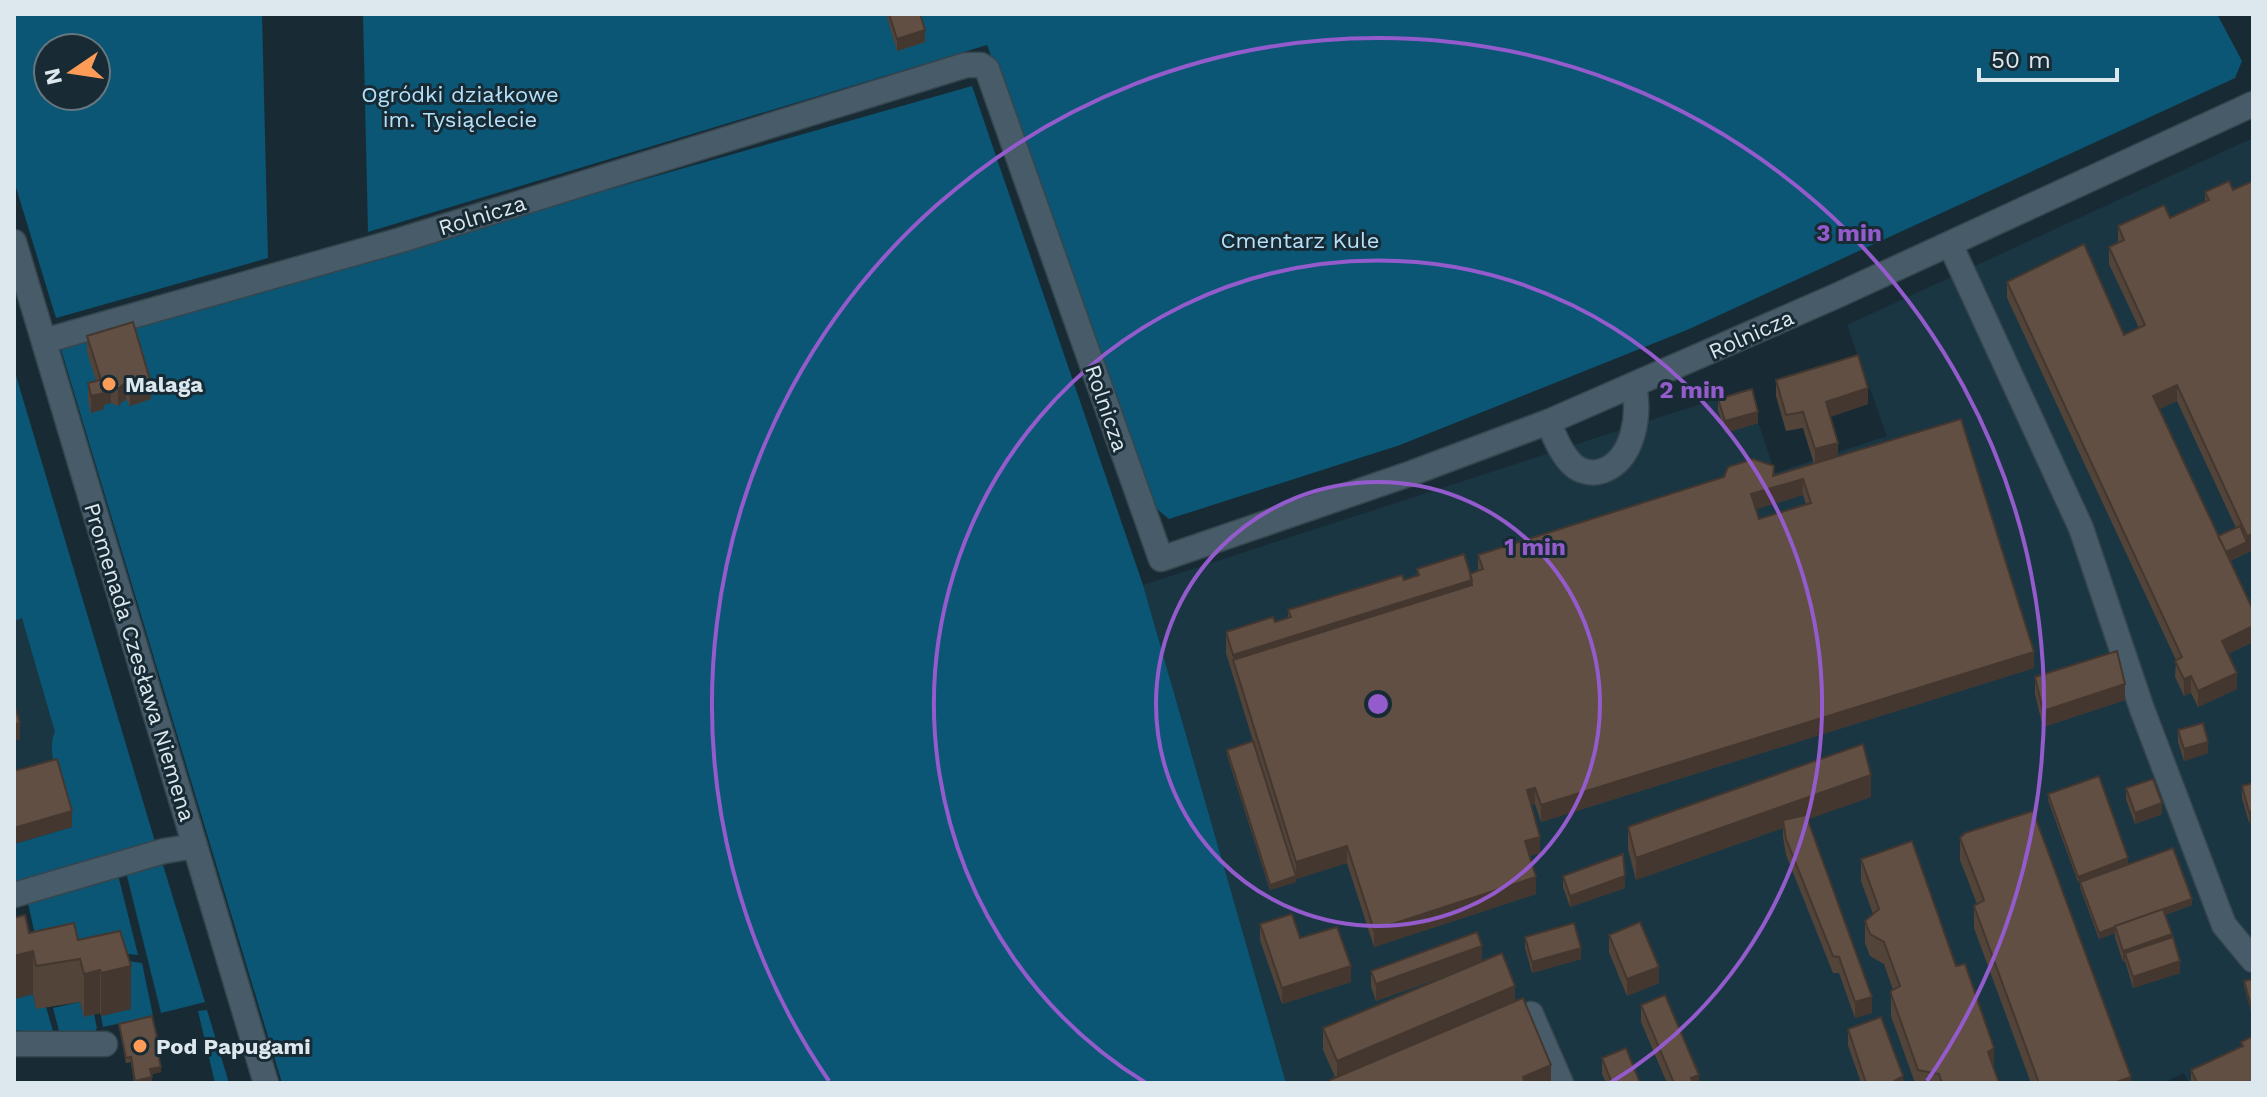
<svg xmlns="http://www.w3.org/2000/svg" width="2267" height="1097" viewBox="0 0 2267 1097" font-family="'Work Sans',sans-serif">
	<rect width="100%" height="100%" fill="#182b35"/>
	<path fill="#1b3643" d="M2253,138V1083H2189L2184,1073L2163,1083H1286L1143,585L1747,389L1775,473L1887,436L1847,325Z
		M14,480L124,840L14,868Z"/>
	<path fill="#0a5674" fill-rule="evenodd" d="M14,14H262L268,258L56,318L14,181ZM48,48H96V96H48Z
		M363,14H2217L2242,61L2235,78L1687,330L1400,445L1169,519L1157,509L987,45L368,232Z
		M972,86L1143,585L1286,1083H282L60,346Z
		M14,369L156,845L14,885V844L72,827C65,804 44,751 55,732L22,618L14,621Z
		M162,862L205,1002L161,1013L126,872Z
		M118,875L138,955L37,944L28,903Z
		M99,957L142,963L153,1016L103,1027L101,1016L131,1009Z
		M33,994L36,1008L46,1007L53,1031L50,1034L14,1030V999Z
		M80,1002L84,1016L94,1014L97,1028L95,1031H59L53,1008Z
		M207,1010L229,1083H215L198,1011Z"/>
	<g fill="none" stroke-linecap="round" stroke-linejoin="round">
		<g stroke="#36464f" stroke-width="27">
			<path id="minor" d="M14,242L266,1083
				M1950,244L2081,528L2142,709L2224,925L2253,960
				M44,341L401,240L966,65H981L987,69L1161,559L1412,473L1548,422L1836,296L2253,104
				M1548,422C1555,437 1561,454 1573,465C1580,472 1593,474 1602,471C1634,460 1640,415 1634,386
				M14,895L164,851L195,846
				M1499,1028L1531,1014L1561,1083
				M14,1044H105"/>
		</g>
		<use href="#minor" stroke="#475c68" stroke-width="24"/>
	</g>
	<path fill="#53443a" fill-rule="evenodd" d="M886,14H920L925,42L897,51Z
		M2253,181V550L2230,561L2253,642L2228,654L2237,689L2198,707L2191,693L2184,696L2175,677L2176,660L2007,298V282L2124,335L2139,328L2109,264V247L2118,243V226L2170,218L2205,201V192L2233,190ZM2177,401L2236,528L2218,536L2159,409Z
		M87,336L151,399L130,406L126,399L118,406L111,403L104,405V409L91,413L88,400V383L96,381L87,352Z
		M1776,380L1868,404L1830,417L1838,457L2034,668L1541,822L1535,804L1531,805L1540,853L1529,856L1536,894L1374,947L1347,863L1296,879V882L1270,890L1227,755V750L1253,741L1226,653V632L1275,622L1288,618V610L1417,576V569L1470,574L1478,571V555L1774,476L1814,464L1803,428L1786,431L1776,396ZM1803,495L1806,504L1759,519L1756,509Z
		M1718,399L1758,423L1725,433L1718,410Z
		M2035,677L2125,700L2043,727L2035,694Z
		M2178,730L2208,753L2184,761L2178,742Z
		M2253,783V822L2249,823L2242,798V786Z
		M2126,788L2162,814L2135,824L2126,799Z
		M2048,794L2128,864L2192,905L2165,915L2180,973L2133,988L2125,961L2123,962L2115,937V933L2099,939L2080,887V882L2110,871L2078,882L2048,800Z
		M1871,797L1807,819L1872,1013L1855,1018L1839,973H1833L1786,855L1783,837V828L1636,880L1628,849V827Z
		M1960,838L2131,1083H2031L1974,928V906L1977,904L1960,860Z
		M1861,859L1994,1069L1999,1083H1915L1891,1016V991L1893,990L1884,964L1870,956L1865,943V921L1873,914L1861,881Z
		M1563,876L1625,888L1570,907L1563,887Z
		M14,916L29,933L78,940L131,1009L101,1016L100,1013L84,1017L80,1002L36,1009L33,994L14,999Z
		M1260,924L1300,938L1351,982L1282,1004L1260,940Z
		M1609,935L1659,983L1627,996L1609,952Z
		M1525,937L1581,959L1532,973L1525,948Z
		M1482,962L1515,1001L1551,1083H1330V1080L1335,1077L1323,1050V1028L1473,966L1376,1001L1371,987V971Z
		M2253,979L2251,1011L2244,986V981Z
		M1641,1005L1699,1083H1667L1641,1022Z
		M119,1024L160,1050V1055L158,1056L161,1072L152,1074V1083H134L131,1062L126,1063Z
		M1848,1029L1903,1083H1861L1848,1045Z
		M2241,1042L2253,1083H2191V1070L2241,1047Z
		M1602,1058L1640,1083H1606L1602,1074Z"/>
	<path fill="#44372f" d="M925,30V42L897,51V39Z
		M126,382V399L118,406V389Z
		M151,383V399L130,406V389Z
		M2177,385V401L2153,412V396Z
		M111,386V403L104,405V409L91,413V396L102,389Z
		M1868,388V404L1826,418V402Z
		M1758,412V423L1725,433V421Z
		M1838,443V459L1815,466V449Z
		M1774,466V487L1803,479V495L1751,511V494Z
		M2253,534V550L2223,564V553L2247,542V536Z
		M1472,580V602L1233,660V676V655Z
		M2253,626V642L2222,657V641Z
		M2034,652V668L1541,822V805Z
		M2237,673V689L2198,707V691Z
		M2191,676V693L2184,696V679Z
		M2125,684V700L2043,727V711Z
		M20,723V739L14,741V724Z
		M2208,742V753L2184,761V749Z
		M1871,775V797L1784,828L1783,820V828L1636,880V858Z
		M1535,788V804L1527,807V790Z
		M2162,803V814L2135,824V813Z
		M72,811V827L14,844V828Z
		M2253,811V822L2249,823V812Z
		M1540,837V853L1525,858V841Z
		M1347,846V863L1296,879V882L1270,890V885L1296,876V862Z
		M2128,858V864L2078,882V877Z
		M1625,876V888L1570,907V896Z
		M1536,877V894L1374,947V930Z
		M2192,899V905L2117,932L2115,927Z
		M2115,927V933L2099,939V933Z
		M2172,934V945L2125,953V961L2123,962V951Z
		M1482,946V962L1376,1001V984Z
		M1581,948V959L1532,973V962Z
		M33,951V994L14,999V956Z
		M2180,961V973L2133,988V977Z
		M131,966V1009L101,1016V973Z
		M1351,966V982L1282,1004V988Z
		M1659,967V983L1627,996V979Z
		M100,970V1013L84,1017V974Z
		M1515,986V1008L1337,1083V1061Z
		M1872,997V1013L1855,1018V1002Z
		M1994,1048V1070L1988,1052Z
		M1551,1065V1083H1523V1077Z
		M161,1067V1072L150,1075V1069Z
		M1699,1075V1083H1691V1078Z
		M1903,1076V1083H1893L1894,1081Z
		M152,1077V1083H135V1081Z
		M2131,1077V1083H2113Z"/>
	<path fill="#614f43" stroke="#44372f" stroke-width="2" fill-rule="evenodd" d="M889,14H920L925,30L897,39Z
		M2229,181L2233,190L2253,181V534L2247,536L2177,385L2153,396L2253,610V626L2222,641L2237,673L2198,691L2191,676L2184,679L2175,661L2182,657L2007,282L2084,244L2124,335L2145,325L2109,247L2124,240L2118,226L2164,205L2170,218L2209,200L2205,192Z
		M133,322L151,383L130,389L126,382L118,389L111,386L102,389L104,393L91,396L88,383L100,380V377L87,336Z
		M1858,355L1868,388L1826,402L1838,443L1815,449L1803,412L1786,415L1776,380Z
		M1752,389L1758,412L1725,421L1718,399Z
		M1961,419L2034,652L1541,805L1535,788L1527,790L1540,837L1525,841L1536,877L1374,930L1347,846L1296,862L1233,660L1472,585L1470,574L1483,569L1478,555L1724,477L1728,467L1753,459L1774,466L1773,476ZM1803,479L1811,503L1759,519L1751,494Z
		M2240,526L2247,542L2226,552L2218,536Z
		M1464,554L1472,580L1233,655L1226,632L1273,617L1275,622L1291,617L1288,610L1402,575L1404,580L1419,575L1417,569Z
		M2117,651L2125,684L2043,711L2035,677Z
		M14,704L20,723L14,724Z
		M2203,723L2208,742L2184,749L2178,730Z
		M1253,741L1296,876L1270,885L1227,750Z
		M1863,744L1871,775L1636,858L1628,827Z
		M57,759L72,811L14,828V771Z
		M2099,776L2128,858L2078,877L2048,794Z
		M2153,779L2162,803L2135,813L2126,788Z
		M2253,783V811L2249,812L2242,786Z
		M2033,811L2131,1077L2113,1083H2039L1974,906L1984,900L1960,838L1965,833Z
		M1806,815L1872,997L1855,1002L1839,957L1833,956L1786,839L1783,820Z
		M1912,841L1956,966L1965,964L1994,1048L1988,1052L1999,1083H1942L1939,1074L1918,1070L1891,994V991L1900,986L1884,942L1870,934L1865,921L1879,909L1861,859Z
		M2173,848L2192,899L2115,926V927L2099,933L2080,882Z
		M1623,854L1625,876L1570,896L1563,876Z
		M2163,909L2172,934L2123,951L2115,926Z
		M1292,914L1300,938L1337,927L1351,966L1282,988L1260,924Z
		M25,915L29,933L74,923L78,940L120,931L131,966L101,973L100,970L84,974L80,959L36,966L33,951L14,956V916V918Z
		M1640,922L1659,967L1627,979L1609,935Z
		M1574,923L1581,948L1532,962L1525,937Z
		M1477,932L1482,946L1376,984L1371,971Z
		M2173,937L2180,961L2133,977L2125,953Z
		M1502,953L1515,986L1337,1061L1323,1028Z
		M2253,979V1005L2251,1006L2244,981Z
		M1665,995L1699,1075L1691,1078L1693,1083H1674L1641,1005Z
		M1523,998L1551,1065L1523,1077L1525,1083H1331L1330,1080Z
		M152,1016L160,1050H157L161,1067L150,1069L152,1077L135,1081L131,1057L126,1058L119,1024Z
		M1881,1017L1903,1076L1894,1081L1893,1083H1866L1848,1029Z
		M2253,1036V1083H2197L2191,1070L2243,1046L2241,1042Z
		M1626,1048L1640,1083H1612L1602,1058Z"/>
	<g fill="none" stroke="#935bcb" stroke-width="4">
		<circle cx="1378" cy="704" r="222"/>
		<path d="M1146 1083A444 444 0 1 1 1610 1083"/>
		<path d="M829 1081A666 666 0 1 1 1927 1081"/>
	</g>
	<g fill="#fd9c57" stroke="#182b35" stroke-width="3">
		<circle cx="109" cy="384" r="8"/>
		<circle cx="140" cy="1046" r="8"/>
	</g>
	<g text-anchor="middle" stroke-width="6" stroke-linejoin="round" paint-order="stroke">
		<g font-size="22" fill="#b5e1fa" stroke="#182b35">
			<text x="460" y="102">Ogródki działkowe<tspan x="460" dy="25">im. Tysiąclecie</tspan></text>
			<text x="1300" y="248">Cmentarz Kule</text>
		</g>
		<g font-size="22" fill="#dce7ee" stroke="#182b35">
			<text transform="translate(482 215) rotate(-17)" y="8">Rolnicza</text>
			<text transform="translate(1751 334) rotate(-24)" y="8">Rolnicza</text>
			<text transform="translate(1107 408) rotate(71)" y="8">Rolnicza</text>
			<text transform="translate(140 662) rotate(73)" y="8">Promenada Czesława Niemena</text>
		</g>
		<g font-size="22" font-weight="bold" fill="#dce7ee" stroke="#182b35" text-anchor="start">
			<text x="125" y="392">Malaga</text>
			<text x="156" y="1054">Pod Papugami</text>
		</g>
	</g>
	<circle cx="1378" cy="704" r="12" fill="#935bcb" stroke="#182b35" stroke-width="4"/>
	<g font-size="24" text-anchor="middle" font-weight="bold" fill="#935bcb" stroke="#182b35" stroke-width="6" stroke-linejoin="round" paint-order="stroke">
		<text x="1849" y="241">3 min</text>
		<text x="1692" y="398">2 min</text>
		<text x="1535" y="555">1 min</text>
	</g>
	<rect width="2267" height="1097" fill="none" stroke="#dce7ee" stroke-width="32"/>
	<g transform="translate(72 72) rotate(257)"><circle r="38" fill="#182b35" stroke="#66767f" stroke-width="2"/>
	<path d="M0-6L14 30L0 20L-14 30Z" fill="#fd9c57"/>
	<text y="-12" font-size="22" font-weight="bold" text-anchor="middle" fill="#dce7ee">N</text>
	</g>
	<path d="M1979 68v12h138v-12" fill="none" stroke="#dce7ee" stroke-width="4"/>
	<text x="1991" y="68" font-size="24" fill="#dce7ee" stroke="#182b35" stroke-width="6" paint-order="stroke">50 m</text>
</svg>
